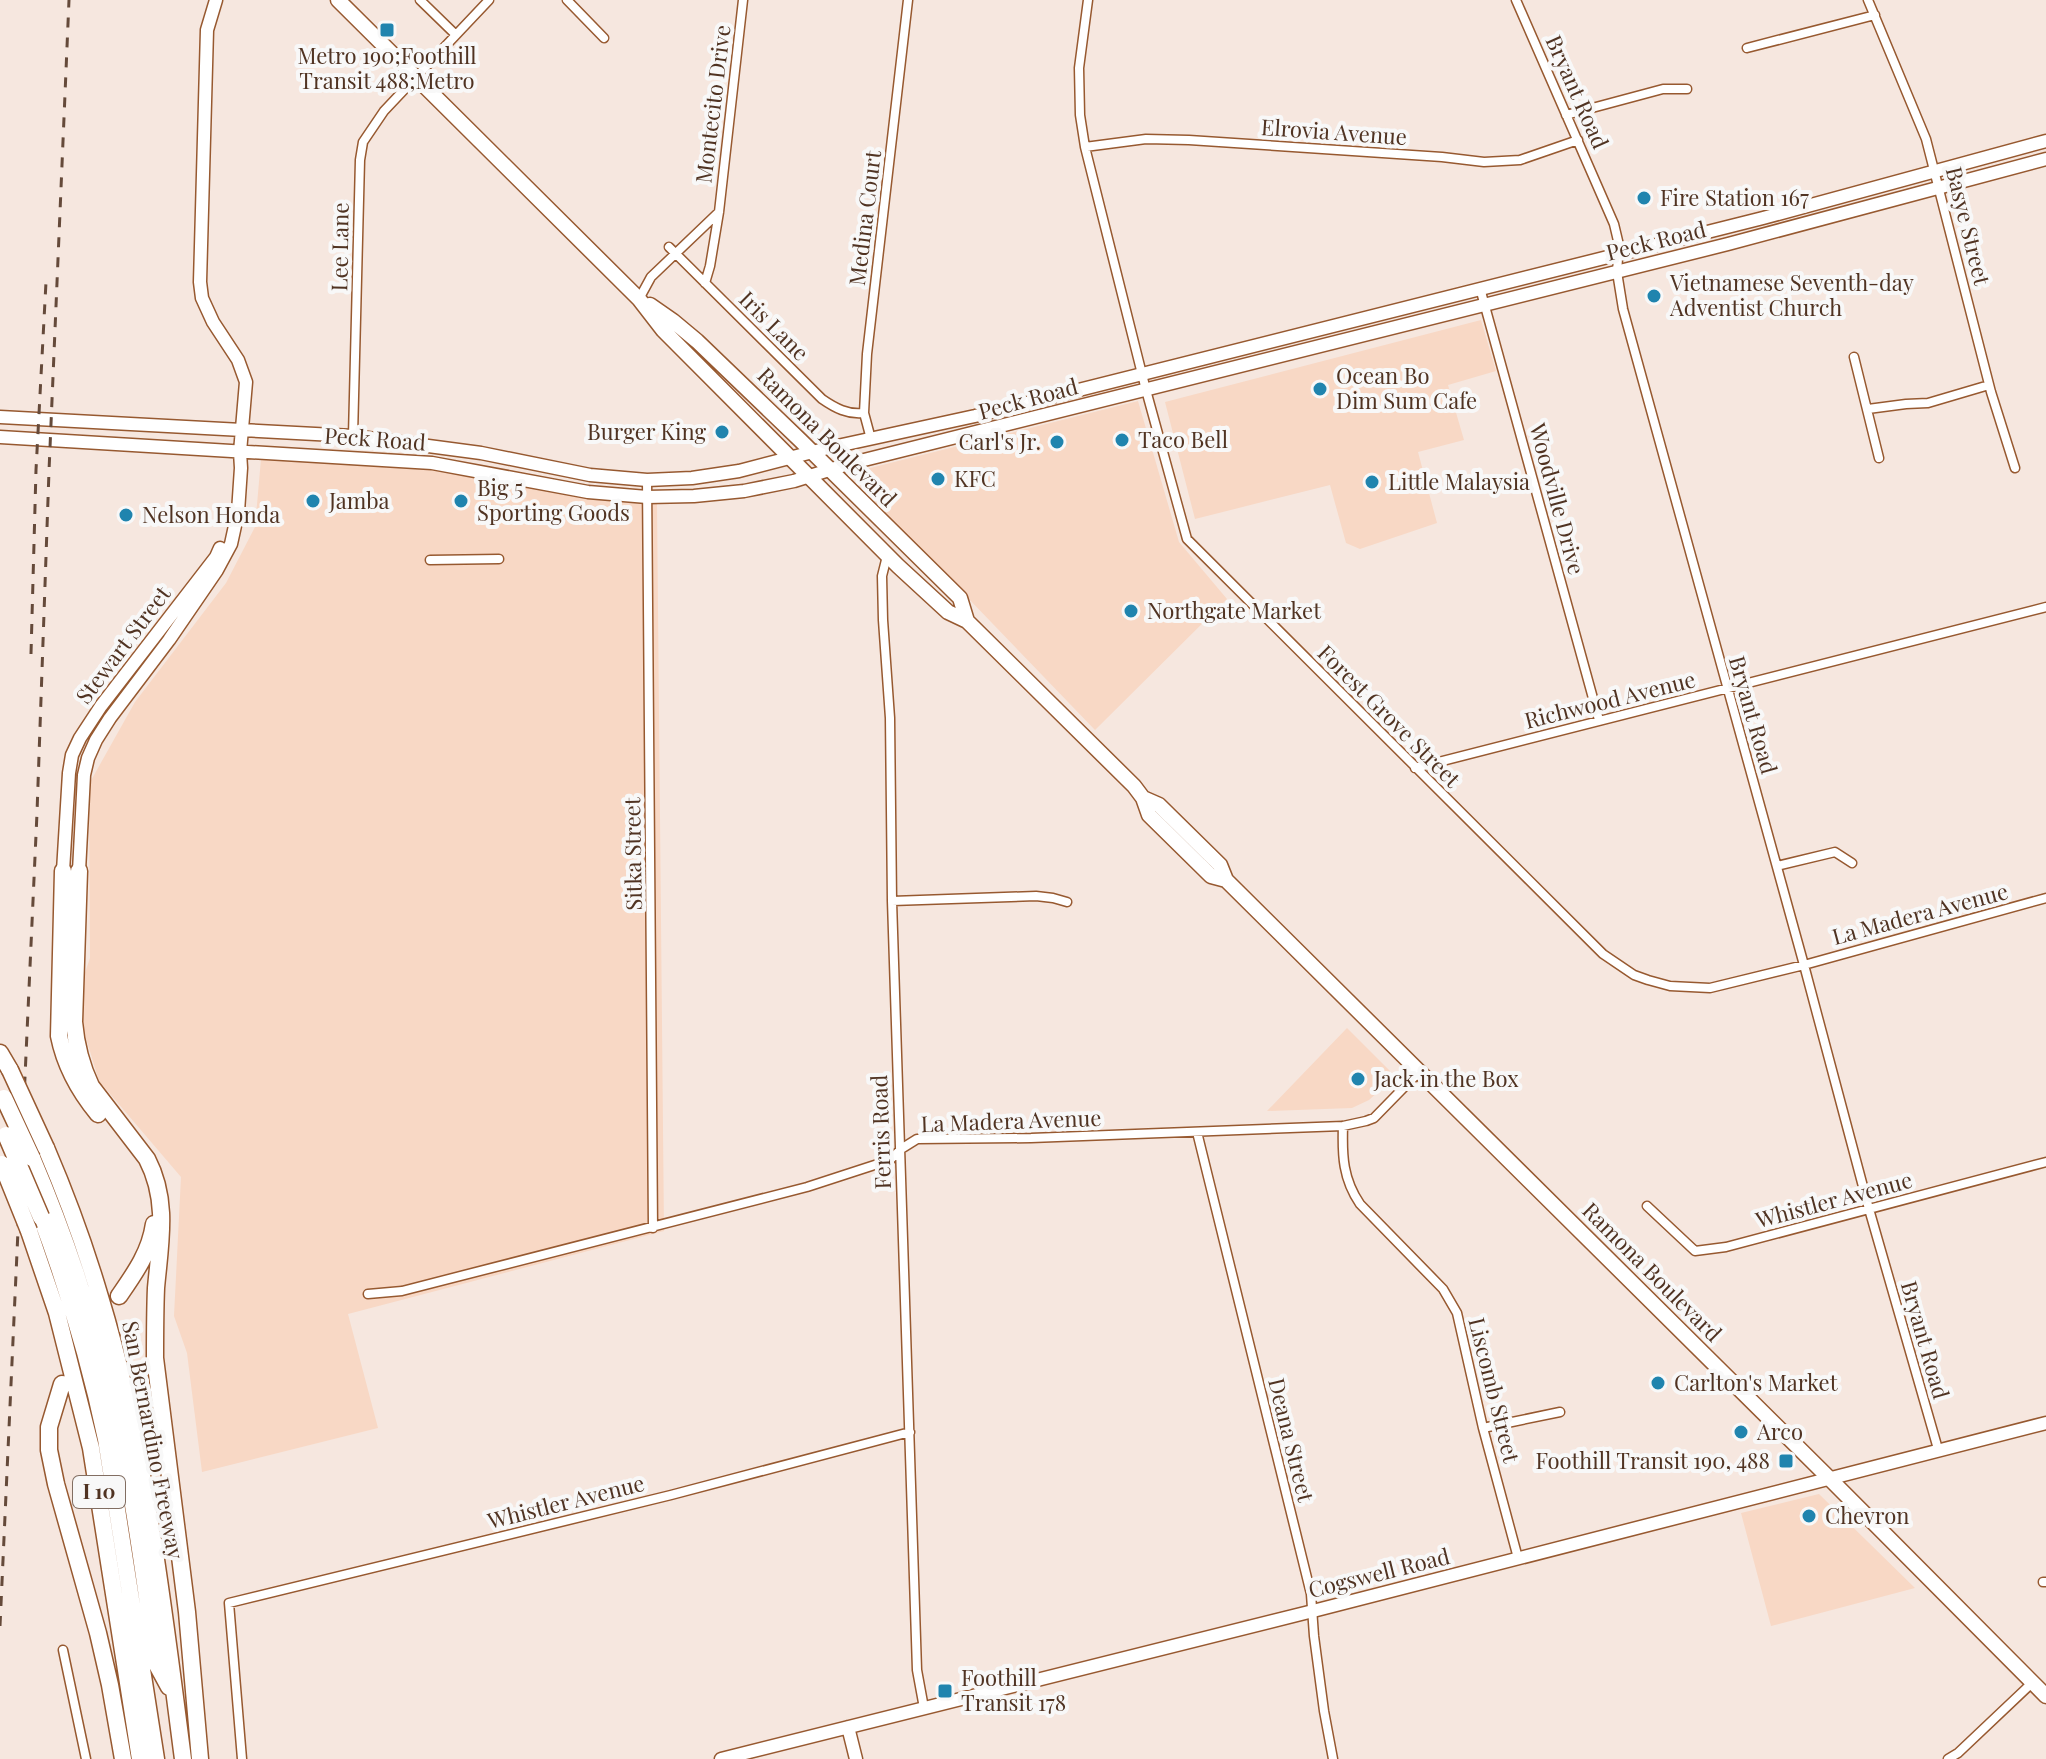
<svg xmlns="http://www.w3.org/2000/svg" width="2046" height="1759" viewBox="0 0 2046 1759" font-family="'Playfair Display',serif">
	<rect width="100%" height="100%" fill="#f6e7df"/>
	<path fill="#f8d8c5" d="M1481,320L1496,371L1448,385L1464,440L1418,452L1437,523L1360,549L1346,543L1330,485L1195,519L1165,402Z
		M1138,401L1179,542L1227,599L1095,730L861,487L859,482L862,473L866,469Z
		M261,459L406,464L657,504L664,1231L348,1314L378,1428L202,1472L187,1353L174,1316L181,1177L99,1081L75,1002L90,958L89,784L135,702L226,583L255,527Z
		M1347,1028L1390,1071V1081L1369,1100L1352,1108L1267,1111Z
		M1819,1494L1915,1588L1771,1626L1741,1513Z"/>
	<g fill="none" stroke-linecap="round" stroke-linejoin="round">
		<g stroke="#975930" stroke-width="11">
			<path id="street" d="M420,0L456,35
				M567,0L604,38
				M1088,0L1079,68L1080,115L1085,147L1146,390L1187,539L1603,954L1634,975L1648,980L1670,986L1710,988L1804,965L2046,898
				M1516,0L1614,224L1619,245L1617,272L1623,309L1804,965L1869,1209L1938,1449
				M1868,0L1926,139L1991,392L2015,468
				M1747,48L1875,15
				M1566,115L1663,89H1687
				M1085,147L1146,139L1189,140L1442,157L1484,162L1520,160L1578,140
				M669,247L822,399C835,408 848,415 864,413
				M705,283L710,266L719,212L743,0
				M1480,288L1599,720
				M639,299L651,277L719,212
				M1854,357L1879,458
				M1868,409L1906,404L1928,403L1989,385
				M353,436L360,160L363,142L384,111L489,0
				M871,439L864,413L867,354L908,0
				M647,480L653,1228
				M887,556L882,576L883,620L890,718L892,901L917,1670L924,1708
				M430,560L499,559
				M1415,768L2046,607
				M1777,866L1835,852L1852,863
				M892,901L1036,896L1053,898L1067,902
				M1343,1126C1342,1156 1343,1179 1360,1204L1443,1289L1457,1313L1483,1428L1518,1558
				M1197,1132L1311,1594L1314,1636L1324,1711L1333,1759
				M1647,1206L1695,1251L1726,1247L2046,1162
				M368,1294L402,1291L807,1187L890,1160L901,1149L917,1139L1031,1138L1343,1126L1366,1121L1374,1118L1418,1073
				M1483,1428L1560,1412
				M2043,1582H2046
				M63,1650L86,1759
				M242,1759L229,1603L671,1495L910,1432
				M1948,1759L1958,1753L2032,1683"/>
		</g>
		<g stroke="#975930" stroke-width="15">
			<path id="secondary" d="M0,417L353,436L481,453L590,475L647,480L692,478L739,471L828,448L975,416L1763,218L2046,141
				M0,437L432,463L588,492L647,497L694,496L744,491L794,481L848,464L1728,244L2046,159
				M63,871L69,773L72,755L80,738L101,706L216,557L220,548
				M79,871L84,775L88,758L96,740L110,718L169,640L217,570L231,544L238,512L241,468L240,452L246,382L238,360L213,322L202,298L200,282L207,30L216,0
				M848,1727L856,1759
				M721,1759L1313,1611L2046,1423"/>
		</g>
		<g stroke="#975930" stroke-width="17">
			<path id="primary" d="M338,0L639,299L663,330L898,566L948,612L967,621L1134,786L1143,798L1149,815L1211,876L1226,880
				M650,305L673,321L697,341L800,440L960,598L967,621
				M1143,798L1159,805L1220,865L1226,880L1830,1479L2046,1696"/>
		</g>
		<g stroke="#975930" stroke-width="19">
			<path id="highway" d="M63,871L59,1036C65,1066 79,1091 98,1114
				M79,871L74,1022C76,1045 81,1065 91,1086L147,1159C169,1201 160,1243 156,1288C155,1312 155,1334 155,1358L187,1612L200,1759
				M0,1053L10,1070
				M46,1148C67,1197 85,1246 100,1297C145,1445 163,1606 183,1759
				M32,1158C73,1254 104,1353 124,1455C138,1524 146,1595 157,1665L169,1687
				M41,1217C68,1289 90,1363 106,1439L156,1759
				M29,1231L57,1313L91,1448L140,1759
				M119,1296C135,1273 150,1252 154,1224
				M62,1384L49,1427V1450L56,1484L98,1633L110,1685L123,1759"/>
		</g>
		<use href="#street" stroke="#fff" stroke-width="8"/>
		<use href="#secondary" stroke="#fff" stroke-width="12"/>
		<use href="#primary" stroke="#fff" stroke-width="14"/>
		<use href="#highway" stroke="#fff" stroke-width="16"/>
		<path stroke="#654a3a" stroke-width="3" stroke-dasharray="10 10" stroke-linecap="butt" d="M31,654L36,470L46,282
			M0,1626L37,813L49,471L69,0"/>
		<g stroke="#975930" stroke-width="19" stroke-linecap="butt">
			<path id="highway-bridge" d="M10,1070L46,1148
				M4,1098L32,1158
				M6,1135L41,1217
				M2,1164L29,1231"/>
		</g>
		<use href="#highway-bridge" stroke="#fff" stroke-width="16"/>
	</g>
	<g fill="#2084ae" stroke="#f8f8f8" stroke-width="3">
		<rect x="379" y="22" width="16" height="16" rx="4"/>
		<circle cx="1644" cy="198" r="8"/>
		<circle cx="1654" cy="296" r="8"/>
		<circle cx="1320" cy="389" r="8"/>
		<circle cx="722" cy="432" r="8"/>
		<circle cx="1122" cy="440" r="8"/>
		<circle cx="1057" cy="442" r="8"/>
		<circle cx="938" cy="479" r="8"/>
		<circle cx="1372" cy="482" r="8"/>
		<circle cx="313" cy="501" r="8"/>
		<circle cx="461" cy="501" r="8"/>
		<circle cx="126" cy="515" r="8"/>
		<circle cx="1131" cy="611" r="8"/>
		<circle cx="1358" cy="1079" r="8"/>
		<circle cx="1658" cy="1383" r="8"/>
		<circle cx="1741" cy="1432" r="8"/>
		<rect x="1778" y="1453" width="16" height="16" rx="4"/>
		<circle cx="1809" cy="1516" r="8"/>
		<rect x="937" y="1683" width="16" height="16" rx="4"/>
	</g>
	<g text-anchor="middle" stroke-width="8" stroke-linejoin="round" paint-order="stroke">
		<rect fill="#f8f8f8" stroke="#826e62" stroke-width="2" x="73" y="1476" width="52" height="32" rx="6"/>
		<g font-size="20" font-weight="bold" fill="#503322">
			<text x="99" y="1499">I 10</text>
		</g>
		<g font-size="22" fill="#503322" stroke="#f8f8f8" text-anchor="start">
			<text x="387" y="64" text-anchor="middle">Metro 190;Foothill<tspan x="387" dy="25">Transit 488;Metro</tspan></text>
			<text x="1660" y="206">Fire Station 167</text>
			<text x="1670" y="291">Vietnamese Seventh-day<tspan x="1670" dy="25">Adventist Church</tspan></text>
			<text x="1336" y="384">Ocean Bo<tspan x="1336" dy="25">Dim Sum Cafe</tspan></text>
			<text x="706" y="440" text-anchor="end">Burger King</text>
			<text x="1138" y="448">Taco Bell</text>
			<text x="1041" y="450" text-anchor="end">Carl's Jr.</text>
			<text x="954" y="487">KFC</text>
			<text x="1388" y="490">Little Malaysia</text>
			<text x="477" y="496">Big 5<tspan x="477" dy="25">Sporting Goods</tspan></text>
			<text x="329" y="509">Jamba</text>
			<text x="142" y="523">Nelson Honda</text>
			<text x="1147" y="619">Northgate Market</text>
			<text x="1374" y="1087">Jack in the Box</text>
			<text x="1674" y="1391">Carlton's Market</text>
			<text x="1757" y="1440">Arco</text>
			<text x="1770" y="1469" text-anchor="end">Foothill Transit 190, 488</text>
			<text x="1825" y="1524">Chevron</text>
			<text x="961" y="1686">Foothill<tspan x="961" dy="25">Transit 178</tspan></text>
		</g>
		<g font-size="22" fill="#503322" stroke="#f8f8f8">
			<text transform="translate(1577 92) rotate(66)" y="8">Bryant Road</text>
			<text transform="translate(713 104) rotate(-83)" y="8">Montecito Drive</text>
			<text transform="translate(1334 132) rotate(4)" y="8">Elrovia Avenue</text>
			<text transform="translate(865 218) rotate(-83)" y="8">Medina Court</text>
			<text transform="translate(1968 226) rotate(76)" y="8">Basye Street</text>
			<text transform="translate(1656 241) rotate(-14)" y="8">Peck Road</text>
			<text transform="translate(340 247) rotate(-89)" y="8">Lee Lane</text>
			<text transform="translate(774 326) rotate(45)" y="8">Iris Lane</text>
			<text transform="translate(1028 399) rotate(-15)" y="8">Peck Road</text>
			<text transform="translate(827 437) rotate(45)" y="8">Ramona Boulevard</text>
			<text transform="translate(375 439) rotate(4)" y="8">Peck Road</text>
			<text transform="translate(1557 499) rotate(75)" y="8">Woodville Drive</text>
			<text transform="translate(123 645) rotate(-53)" y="8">Stewart Street</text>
			<text transform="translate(1610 700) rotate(-14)" y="8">Richwood Avenue</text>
			<text transform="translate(1753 715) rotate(74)" y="8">Bryant Road</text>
			<text transform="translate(1389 716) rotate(45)" y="8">Forest Grove Street</text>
			<text transform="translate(633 854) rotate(-91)" y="8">Sitka Street</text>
			<text transform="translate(1920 914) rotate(-15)" y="8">La Madera Avenue</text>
			<text transform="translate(1011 1121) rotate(-2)" y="8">La Madera Avenue</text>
			<text transform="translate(881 1132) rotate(-92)" y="8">Ferris Road</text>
			<text transform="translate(1834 1200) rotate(-15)" y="8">Whistler Avenue</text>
			<text transform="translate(1652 1272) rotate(45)" y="8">Ramona Boulevard</text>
			<text transform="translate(1925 1340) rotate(74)" y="8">Bryant Road</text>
			<text transform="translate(1494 1390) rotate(76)" y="8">Liscomb Street</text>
			<text transform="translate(153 1440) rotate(79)" y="8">San Bernardino Freeway</text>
			<text transform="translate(1291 1440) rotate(76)" y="8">Deana Street</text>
			<text transform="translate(566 1502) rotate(-14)" y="8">Whistler Avenue</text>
			<text transform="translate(1379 1573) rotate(-14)" y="8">Cogswell Road</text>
		</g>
	</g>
</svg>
